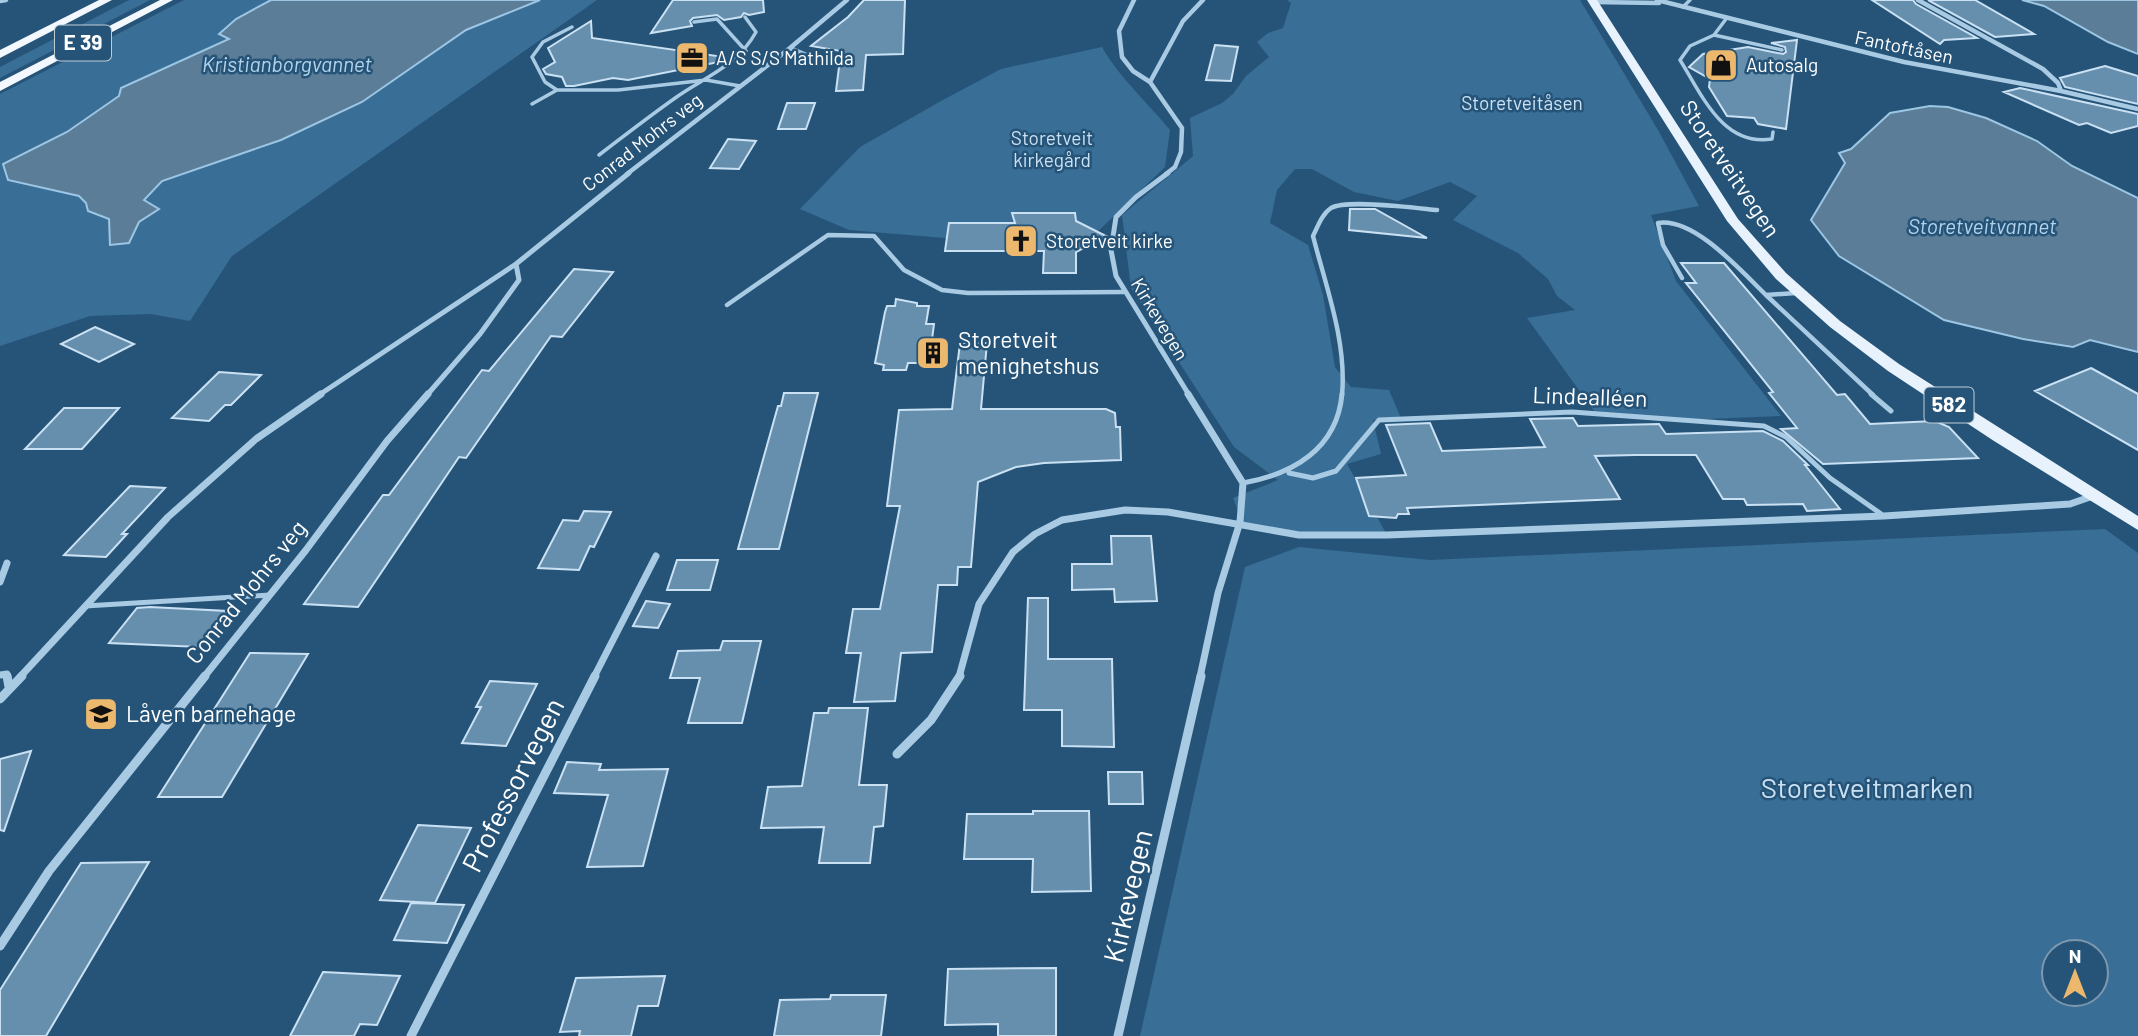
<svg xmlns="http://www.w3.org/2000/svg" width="2138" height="1036" viewBox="0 0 2138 1036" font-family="Barlow,sans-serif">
	<rect width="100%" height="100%" fill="#265478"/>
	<path fill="#396e96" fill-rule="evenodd" d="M129,0H150L0,78V67Z
		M184,0H597L232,256L190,321L151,314L90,316L0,346V94Z
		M1287,0H1580L1658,130L1699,206L1651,215L1676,281L1781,416L1683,420L1594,411L1527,318L1575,310L1557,296L1548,279L1518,253L1453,220L1477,196L1450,182L1398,201L1354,192L1312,169H1295L1277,190L1270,223L1308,245L1323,295L1335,367L1351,387L1389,390L1401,418L1373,420L1381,454L1347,464L1386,533L1317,537L1245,528L1233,498L1278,480L1234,447L1131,288L1122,215L1193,156L1190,118L1222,103L1233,94L1246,76L1269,57L1257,42L1268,33L1283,28L1291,3Z
		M1102,47C1118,76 1148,103 1170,130L1165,167L1091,238L957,239L849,230L800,209L860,147L941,101L1001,69Z
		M2105,529L2138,553V1036H1140L1245,567L1299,547L1430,560ZM2054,952H2096V994H2054Z"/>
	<path fill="#5b7d97" stroke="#9cc6e4" stroke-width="2" d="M271,0H540L466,30L362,102L281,140L162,181L144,200L159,209L139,222L129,243L110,245L109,219L88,211L86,203L79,196L8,180L3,164L67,132L119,96L121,88L229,39L219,34L236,19Z
		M2022,0H2138V54L2108,42L2044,6Z
		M1930,106L1948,107L1986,118L2037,141L2072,166L2138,198V352L2090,340L2073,347L2023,339L1944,320L1839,256L1811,220L1845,163L1839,153L1851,149L1890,113Z"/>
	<path fill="#668fae" stroke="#cae1f3" stroke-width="2" d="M673,0H763L764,12L749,15L744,13L741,17L724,20L717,15L693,18L690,21L692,26L651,33Z
		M864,0H905L903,54L866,55L863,90L836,91L841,51L811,46L848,17Z
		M1872,0H1913L1916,4L1977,38L1944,40L1940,44Z
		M1928,0H1975L2034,34L1995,37Z
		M591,21L592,38L724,57V61L628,80L613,78L574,86H566L562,77L546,74L543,69L555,62L548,48Z
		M1797,40L1786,129L1758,124L1754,118L1727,116L1709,87L1710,79L1689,67L1703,54L1748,47L1783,54L1786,52L1785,47L1771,43Z
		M1215,45L1238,47L1231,81L1206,80Z
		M2105,66L2138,76V104L2065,87L2060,78Z
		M2020,88L2138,114V126L2111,133L2087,123L2079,125L2004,92Z
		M787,103H815L806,129H778Z
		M728,139L756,141L739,169L710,168Z
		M1350,209H1375L1427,238L1349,230Z
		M1012,213H1075L1076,221L1106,236L1076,252V273H1043L1044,251H945L949,223H1015Z
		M1681,263H1724L1837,395L1845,394L1870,424L1935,421L1949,427L1978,458L1823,464L1781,429L1797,428L1769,393L1773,392L1686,283H1696Z
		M574,269L613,272L562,337L551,336L466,458L459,457L358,607L304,604L383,495H389L482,370L489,371Z
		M896,299L917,303V306H929L926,324H934L929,363H908L906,370H883L884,365L875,363L885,312L887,306H895Z
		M95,327L134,344L99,362L61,344Z
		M960,343H987L981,409H1106L1115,413L1116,427H1120L1121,460L1044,463L1016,467L978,482L971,567H958L957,585H938L932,652L901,653L895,701L854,702L861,653H846L853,609H880L900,506H887L899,410L952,409Z
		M2091,368L2138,394V450L2035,391Z
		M219,372L261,375L231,405H225L209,421L172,418Z
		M784,393H818L779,549H738L778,406H781Z
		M64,408H119L82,449H25Z
		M1573,418L1578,426L1659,424L1666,434L1763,431L1783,441L1808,465H1805L1840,509L1807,511L1803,504L1747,505L1744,499H1723L1696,455H1635L1595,456L1620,499L1407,508L1409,514H1398L1396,518L1369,516L1356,478L1406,475L1386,425L1430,423L1442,451L1545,447L1530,419Z
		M130,486L165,488L122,534H127L106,557L64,555Z
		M584,511L611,512L594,547L590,546L579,570L538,568L563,520L579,521Z
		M1111,536H1151L1157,601L1115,602L1114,589L1072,590V564H1112Z
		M677,560H718L710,590H667Z
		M1028,598H1048V659H1112L1114,747L1062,746V710H1024Z
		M646,601L670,604L658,628L633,626Z
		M150,607L227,611L200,647L109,643L137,608Z
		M723,641H761L742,723H688L700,678H670L678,651L720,650Z
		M250,653L308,654L222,797H158Z
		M490,681L537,684L506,746L462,743L481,707H476Z
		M829,708H868L859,785H887L883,826L874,827L870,863H819L824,827L761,828L768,787L802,786L814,713H828Z
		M31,751L4,831L0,830V759Z
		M567,762L601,764L599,770L668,769L643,866L587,867L608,795L554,793Z
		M1108,772H1142L1143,804H1109Z
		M1033,811H1089L1091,891L1032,892L1033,859H964L967,814H1033Z
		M418,825L471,828L435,903L380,900Z
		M149,862L46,1036H0V990L81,863Z
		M411,903L464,905L447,943L394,940Z
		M1056,968V1036H998V1024L945,1025L948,969Z
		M323,972L400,976L377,1025L360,1024L354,1036H290Z
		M665,976L658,1006H638L631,1036H579L580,1031L560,1032L576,978Z
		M831,995H886L881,1036H774L780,1000L830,999Z"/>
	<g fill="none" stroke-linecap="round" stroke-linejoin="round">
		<path stroke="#a8cae3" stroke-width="3.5" d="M1683,7L1690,0
			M1726,19L1714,35L1690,46L1680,60C1702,95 1723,147 1772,139L1773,132
			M694,22L717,19L746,51
			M572,27L543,42L532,57L545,82L557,90H618L706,80L740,86
			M1714,35L1782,50
			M532,104L557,90
			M599,155C625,135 651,115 678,96C707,76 738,65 756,32L745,17"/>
		<path stroke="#a8cae3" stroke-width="4.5" d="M1682,278L1663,245L1658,223C1694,217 1741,271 1766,295L1796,293
			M1766,295L1873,395
			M727,305L828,235L874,236L904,270L942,290L968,293L1124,292
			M1342,395C1347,342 1326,287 1313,236C1318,226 1322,214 1331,208C1347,199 1416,208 1437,210"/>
		<path stroke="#a8cae3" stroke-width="5" d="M1871,394L1891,411
			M1289,473L1313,478L1336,471L1379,420L1572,412L1764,426L1786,437L1830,478L1884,516
			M1243,483C1293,474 1337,449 1342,394
			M85,606L270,595"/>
		<path stroke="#a8cae3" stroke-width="4.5" d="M1134,0L1119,31L1122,57L1133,71L1150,82L1182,128L1181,152L1175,167L1166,174
			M1657,0L1904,62L2061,91L2138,109
			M1918,0L2043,69L2058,83L2061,91
			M0,1L6,0
			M1594,2L1659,3
			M790,48L811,57L837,58
			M1150,82L1183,21L1203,0
			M627,174L790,48L847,0"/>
		<path stroke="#a8cae3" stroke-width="5" d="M1168,173L1136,197L1116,217L1111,250L1116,276L1189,395
			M319,395L516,264L629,173
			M427,395L480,334L519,280L516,264"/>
		<path stroke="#a8cae3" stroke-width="7" d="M1188,394L1243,483L1240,522L1218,593L1200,677
			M0,582L7,563
			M0,675L7,674L8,677
			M20,677L168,517L256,439L321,394
			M204,677L306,550L387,441L428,394
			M594,677L656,556
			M959,677L979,604L1013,552L1035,534L1062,520L1125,510L1168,512L1299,535H1387L1884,516L2070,504L2093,496"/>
		<path stroke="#a8cae3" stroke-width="9" d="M7,676L9,687
			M0,699L22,676
			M897,754L931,720L960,676
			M0,946L49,871L205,676
			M411,1036L595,676
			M1118,1036L1201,676"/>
		<path fill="#e7f2fc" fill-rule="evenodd" d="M1587,0H1597L1738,219L1786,273L1840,321L1899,364L2138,516V530L1994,441L1888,371L1830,327L1776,279L1727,221Z"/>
		<path fill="#f3f8fe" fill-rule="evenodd" d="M99,0H112L0,58V50Z
			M160,0H173L0,91V82Z"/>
	</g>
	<defs>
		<g id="office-square" transform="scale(1.75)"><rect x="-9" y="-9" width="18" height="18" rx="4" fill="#ecb86d" stroke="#265478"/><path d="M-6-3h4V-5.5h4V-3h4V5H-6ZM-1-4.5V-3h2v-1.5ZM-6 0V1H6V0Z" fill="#111"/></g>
		<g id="shop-square" transform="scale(1.75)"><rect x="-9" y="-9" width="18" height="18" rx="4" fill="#ecb86d" stroke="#265478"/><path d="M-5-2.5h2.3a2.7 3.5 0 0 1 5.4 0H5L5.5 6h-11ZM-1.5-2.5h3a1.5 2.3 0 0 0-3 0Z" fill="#111"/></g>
		<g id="church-square" transform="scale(1.75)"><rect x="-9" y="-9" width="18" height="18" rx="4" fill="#ecb86d" stroke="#265478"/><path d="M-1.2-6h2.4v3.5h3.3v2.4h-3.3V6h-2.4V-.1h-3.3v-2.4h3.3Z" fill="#111"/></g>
		<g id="building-square" transform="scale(1.75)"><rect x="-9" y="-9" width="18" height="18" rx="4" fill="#ecb86d" stroke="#265478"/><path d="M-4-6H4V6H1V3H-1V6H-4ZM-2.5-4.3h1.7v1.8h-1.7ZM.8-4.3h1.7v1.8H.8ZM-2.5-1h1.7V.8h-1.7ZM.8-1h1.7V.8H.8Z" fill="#111"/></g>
		<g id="school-square" transform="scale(1.75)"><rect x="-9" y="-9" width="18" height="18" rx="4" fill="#ecb86d" stroke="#265478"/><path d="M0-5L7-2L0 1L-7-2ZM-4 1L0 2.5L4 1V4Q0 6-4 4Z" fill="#111"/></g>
	</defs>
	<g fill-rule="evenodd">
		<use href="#office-square" x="692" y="58"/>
		<use href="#shop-square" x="1721" y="65"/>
		<use href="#church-square" x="1021" y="241"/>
		<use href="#building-square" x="933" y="353"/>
		<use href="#school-square" x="101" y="714"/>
	</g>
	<g text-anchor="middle" stroke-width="5" stroke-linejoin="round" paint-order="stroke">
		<g font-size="19" fill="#fff" stroke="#265478">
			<text transform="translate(1904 47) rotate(12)" y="7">Fantoftåsen</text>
			<text transform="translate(642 142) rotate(-38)" y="7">Conrad Mohrs veg</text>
			<text transform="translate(1160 319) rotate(59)" y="7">Kirkevegen</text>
		</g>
		<g font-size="19" fill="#fff" stroke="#265478" text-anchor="start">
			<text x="716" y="65">A/S S/S Mathilda</text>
			<text x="1746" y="72">Autosalg</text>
			<text x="1046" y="248">Storetveit kirke</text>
		</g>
		<g font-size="19" fill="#cae1f3" stroke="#265478">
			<text x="1522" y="110">Storetveitåsen</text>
			<text x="1052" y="145">Storetveit<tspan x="1052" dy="22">kirkegård</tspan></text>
		</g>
		<g fill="#265478" stroke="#beccd6" stroke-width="2">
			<rect x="55" y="25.5" width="56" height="35" rx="5"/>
			<rect x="1924.5" y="387.5" width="49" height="35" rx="5"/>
		</g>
		<g font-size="21" font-weight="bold" fill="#fff">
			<text x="83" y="50">E 39</text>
			<text x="1949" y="412">582</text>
		</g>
		<g font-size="21" font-style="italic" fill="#b3d3eb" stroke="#265478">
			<text x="287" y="72">Kristianborgvannet</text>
			<text x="1982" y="234">Storetveitvannet</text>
		</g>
		<g font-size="23" fill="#fff" stroke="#265478">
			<text transform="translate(1730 169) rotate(56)" y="8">Storetveitvegen</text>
			<text transform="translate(1590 397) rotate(2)" y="8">Lindealléen</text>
			<text transform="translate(246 592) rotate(-51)" y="8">Conrad Mohrs veg</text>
		</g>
		<g font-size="23" fill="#fff" stroke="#265478" text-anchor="start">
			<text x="958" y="348">Storetveit<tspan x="958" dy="26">menighetshus</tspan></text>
			<text x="126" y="722">Låven barnehage</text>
		</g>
		<g font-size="28" fill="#fff" stroke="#265478">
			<text transform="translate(513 785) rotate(-63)" y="10">Professorvegen</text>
			<text transform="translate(1128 896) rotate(-77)" y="10">Kirkevegen</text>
		</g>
		<g font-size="28" fill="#cae1f3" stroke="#265478">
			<text x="1867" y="798">Storetveitmarken</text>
		</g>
	</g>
	<g transform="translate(2075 973)"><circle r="33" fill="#265478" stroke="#7d98ae" stroke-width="2"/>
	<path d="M0-5L12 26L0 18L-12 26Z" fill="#ecb86d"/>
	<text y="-10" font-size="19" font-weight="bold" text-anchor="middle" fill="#ffffff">N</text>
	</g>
</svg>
